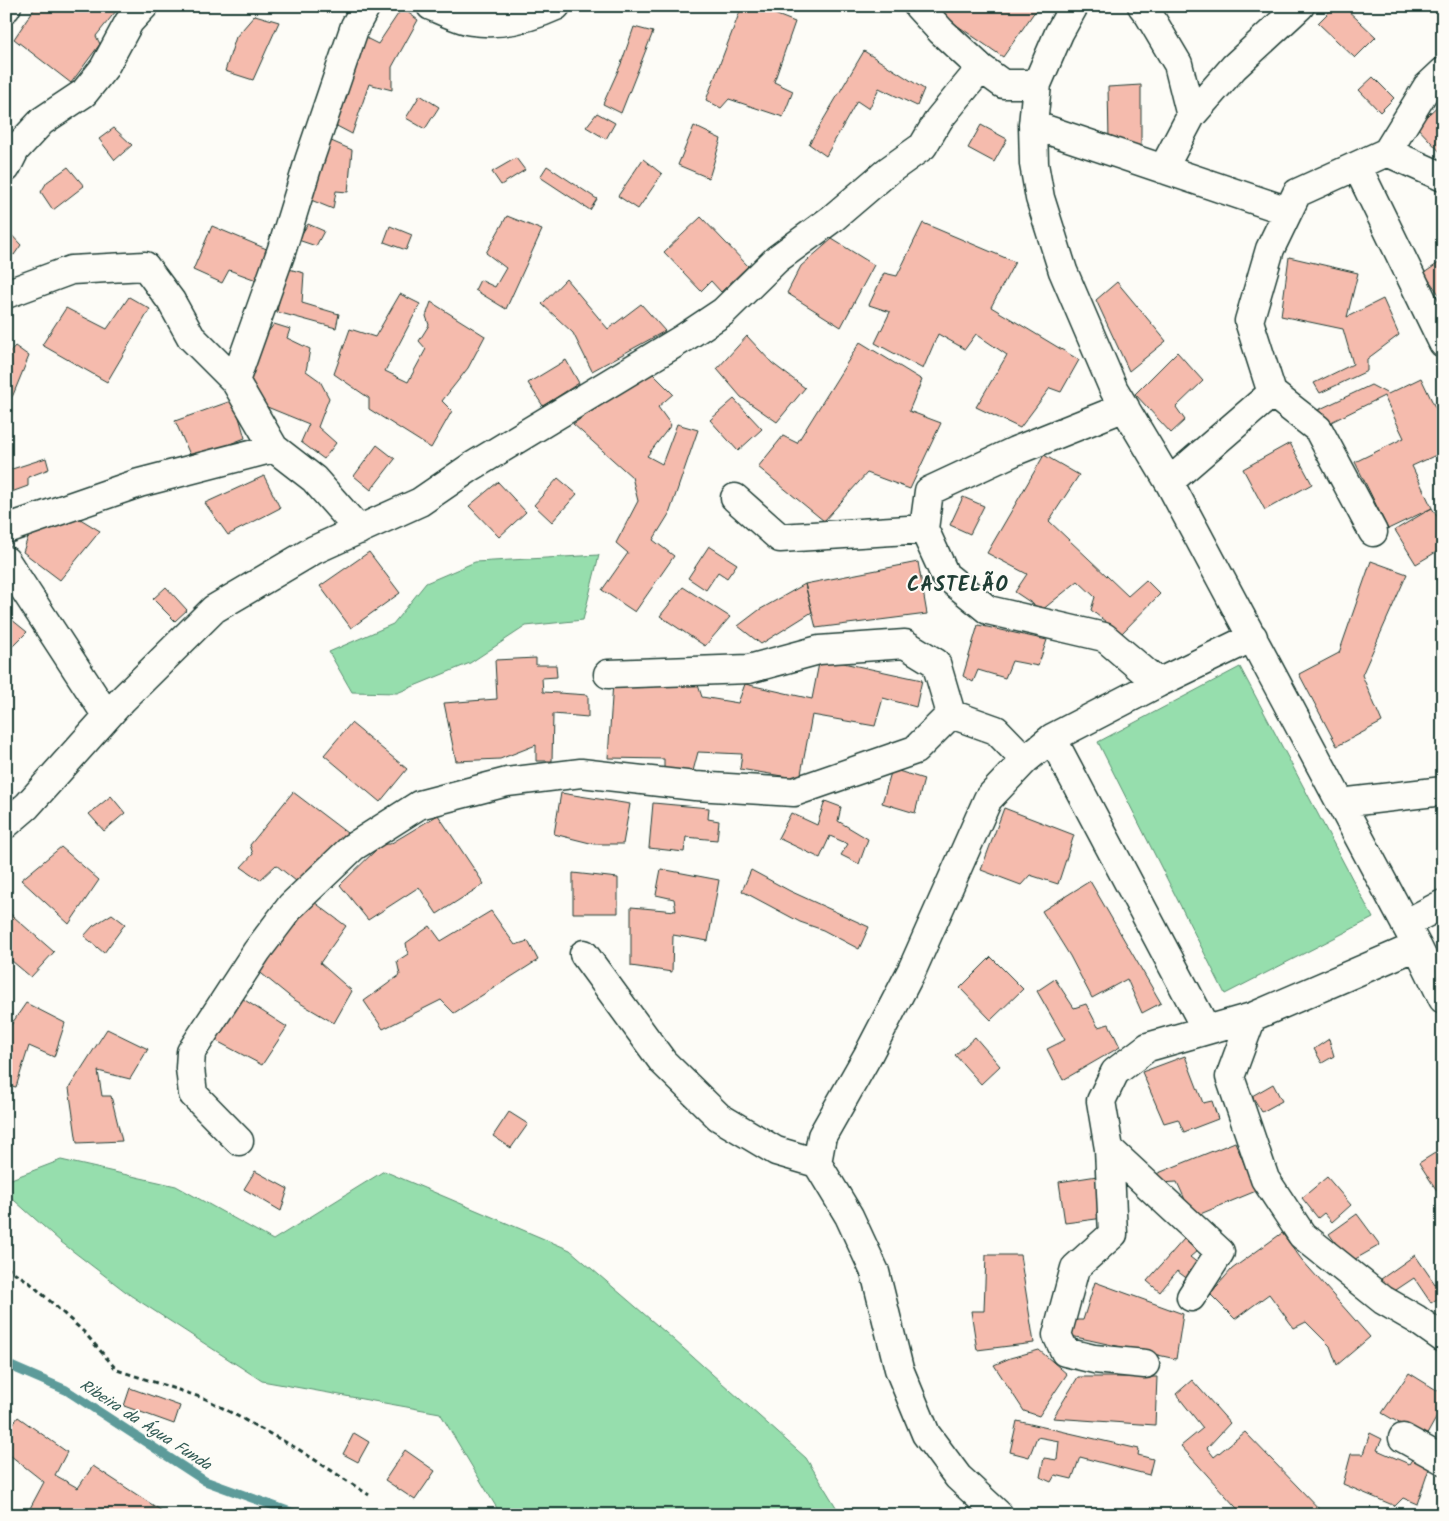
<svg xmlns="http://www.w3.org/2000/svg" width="1449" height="1521" viewBox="0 0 1449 1521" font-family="Kalam,sans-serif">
	<rect width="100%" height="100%" fill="#fdfcf7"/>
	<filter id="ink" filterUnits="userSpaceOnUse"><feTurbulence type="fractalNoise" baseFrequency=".02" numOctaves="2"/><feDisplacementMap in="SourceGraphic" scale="10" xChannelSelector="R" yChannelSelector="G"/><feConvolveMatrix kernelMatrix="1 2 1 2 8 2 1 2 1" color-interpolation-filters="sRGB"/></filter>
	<g filter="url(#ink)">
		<path fill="#96dead" stroke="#5a8e70" d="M599,555L583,620L526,626L470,663L397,693L352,692L329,652L393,624L426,583L475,562Z
			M1240,667L1373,918L1225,994L1098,742Z
			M61,1160L176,1186L273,1240L384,1171L570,1250L665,1332L806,1458L841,1515H501L440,1413L262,1381L130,1295L61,1242L6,1193V1181Z"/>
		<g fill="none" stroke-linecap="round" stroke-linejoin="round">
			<path stroke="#5d9b9a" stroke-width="9" d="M6,1364L66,1390L205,1481L299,1515"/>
		</g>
		<path fill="#f5bbad" stroke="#1f3d34" d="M36,6H120L96,36L100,44L71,83L14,39Z
			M742,6H754L795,22L774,82L793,91L783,117L729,99L721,108L706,100Z
			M940,6H1041L1033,14L1003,57L936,11Z
			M1335,6H1343L1376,37L1355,58L1318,23Z
			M402,8L418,20L392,67V90L369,84L352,134L333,124L366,38L378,44Z
			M255,15L279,22L253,80L225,71L236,37Z
			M634,27L653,32L621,113L603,104L621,64Z
			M864,51L924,89L917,106L879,88L869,109L857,101L826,156L809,144Z
			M1373,77L1394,98L1380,112L1359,90Z
			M1141,85V148L1109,141L1108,87Z
			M420,95L439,107L425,129L406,118Z
			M1443,101V155L1416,126Z
			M597,113L615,123L606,139L586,127Z
			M981,125L1007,139L994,162L968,148Z
			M694,126L721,139L709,178L678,165Z
			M114,128L132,145L115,160L99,139Z
			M329,140L352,150L348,192L336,191L333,209L311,200Z
			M516,158L525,170L501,185L492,172Z
			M643,159L662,174L638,209L618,196Z
			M547,166L597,199L590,210L540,177Z
			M68,167L84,186L53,210L41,192L47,182Z
			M507,216L542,230L506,309L475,290L480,280L495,287L506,268L486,253Z
			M701,217L748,266L721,292L711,281L701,291L664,252Z
			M923,223L1015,262L991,307L1079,360L1061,392L1050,388L1020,428L976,407L1007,355L976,334L965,349L938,334L923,369L875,343L890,312L869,305L884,273L897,276Z
			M308,224L324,231L316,246L298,240Z
			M212,226L269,250L259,281L229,270L222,283L193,270Z
			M390,226L412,235L406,250L384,242Z
			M6,229L21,245L14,255L6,250Z
			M832,239L874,265L841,327L787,293L801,266Z
			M1289,257L1358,273L1347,317L1383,299L1399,335L1367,359V371L1320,393L1314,383L1353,364L1343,329L1281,316Z
			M1443,260V300L1424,273Z
			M285,268L304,273L302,303L339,314L336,328L277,312Z
			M566,279L608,329L641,304L665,331L592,371L573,333L542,304Z
			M1117,282L1166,341L1129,371L1096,300Z
			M400,294L420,304L385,371L408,382L426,349L419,341L429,325L426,316L431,302L485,336L468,368L442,401L452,411L431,448L369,409V398L334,374L350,329L375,337Z
			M129,297L150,309L107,382L42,345L66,308L107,329Z
			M274,324L290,329L287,338L310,349L306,371L320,381L329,398L318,427L336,443L324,459L301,442L309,424L245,398L257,347Z
			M747,336L772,363L805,388L777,422L741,397L717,369Z
			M860,342L922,380L909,411L941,423L910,489L867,473L824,521L758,467L783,436L797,443Z
			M15,346L29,356L13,395L6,406V356Z
			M1177,352L1203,381L1176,407L1185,420L1171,433L1135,394Z
			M566,360L579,383L543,406L528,383Z
			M650,371L673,394L658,407L671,425L647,456L662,464L677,424L698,430L669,514L653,540L674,556L635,612L602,590L628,553L616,543L638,501L632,477L573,424Z
			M1421,378L1443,424V452L1412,466L1432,508L1388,529L1355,462L1404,438L1384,396L1325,425L1318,410L1371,385L1388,394Z
			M734,399L762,429L738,451L710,420Z
			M234,400L245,438L192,459L175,421Z
			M1290,443L1312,484L1265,510L1243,469Z
			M377,445L395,459L371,490L354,476Z
			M1044,455L1079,475L1049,521L1128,596L1146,580L1160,594L1121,634L1091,610L1095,597L1078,581L1042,610L1015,592L1027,574L987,553Z
			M46,458L49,469L28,477V486L6,494V471Z
			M264,476L280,508L228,535L205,503Z
			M558,478L577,494L552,522L534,505Z
			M498,482L526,512L499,537L469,506Z
			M963,497L984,506L970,534L950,525Z
			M1432,508L1443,526V548L1416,564L1395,530Z
			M77,517L100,531L60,580L23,552L30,531Z
			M709,546L737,564L727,578L718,572L706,590L688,578Z
			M369,552L400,593L351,628L320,586Z
			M1371,561L1407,574L1362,675L1382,722L1337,746L1299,674L1339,653Z
			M918,562L927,614L816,628L805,584Z
			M805,584L812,612L761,644L738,626L759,610Z
			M166,587L187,610L175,621L153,599Z
			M683,587L730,617L705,646L660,616Z
			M6,615L27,632L10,649L6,647Z
			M978,625L1047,640L1038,666L1012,661L1005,678L978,670L973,682L963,676Z
			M536,658V665H556L557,677L542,678L543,692L588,695V717L553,714L552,761H536V745L500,759L456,761L444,703L497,699L495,660Z
			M820,658L922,680L916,707L883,698L875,726L812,715L800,779L740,769L742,754L698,752L692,775L664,773V759L608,758L613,682L698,685L702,697L738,703L745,684L812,699Z
			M351,723L407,769L380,802L324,755Z
			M892,769L924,779L915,813L882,803Z
			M293,792L351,836L301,885L276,865L260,880L241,867L253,854L250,845Z
			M561,793L630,804L623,844H594L554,834Z
			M111,796L125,813L104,831L89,814Z
			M825,801L841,807L838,821L868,839L859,864L841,855L848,844L830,836L820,858L778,838L791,813L817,825Z
			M653,803L709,808L708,819L719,821L717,840L686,837L684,852L649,848Z
			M1004,808L1074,835L1058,884L1030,875L1021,885L981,870Z
			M438,815L484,884L437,914L419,887L368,920L340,885L382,844H390Z
			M61,847L99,880L69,924L21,880Z
			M661,869L719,880L708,941L673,935L672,972L631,966V907L676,911L674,899L656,895Z
			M751,870L790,891L869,927L859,949L823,930L800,922L742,891Z
			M573,873L618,878V913H573Z
			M1090,881L1161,1003L1142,1013L1127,979L1092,998L1070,956L1042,911Z
			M314,902L346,926L320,963L352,991L334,1023L293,999L257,970L283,927Z
			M6,910L54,952L31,977L6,956Z
			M491,911L515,945L528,941L538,960L454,1013L441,1000L383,1029L364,1001L400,975L397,961L408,954L406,943L430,926L441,941Z
			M112,914L125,924L104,953L84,936L93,926Z
			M991,957L1023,989L991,1020L960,988Z
			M1055,979L1074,1008L1086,1004L1098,1027L1109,1024L1120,1047L1063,1080L1047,1049L1065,1040L1037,991Z
			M240,997L287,1027L262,1065L211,1038Z
			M26,1003L65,1023L54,1057L29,1046L16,1087L6,1085V1032Z
			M107,1029L148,1049L130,1079L98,1071L102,1096H111L122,1141L77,1143L69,1088Z
			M975,1037L1000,1066L981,1084L955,1055Z
			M1329,1039L1334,1056L1322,1063L1314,1049Z
			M1185,1056L1203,1103L1212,1101L1218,1119L1184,1132L1178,1119L1164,1123L1142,1072Z
			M1273,1084L1282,1101L1262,1112L1252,1096Z
			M509,1112L528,1124L511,1148L493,1136Z
			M1235,1142L1256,1191L1193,1217L1177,1182L1160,1183L1156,1174Z
			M1443,1148V1200L1419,1163Z
			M255,1171L288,1189L281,1211L244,1189Z
			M1097,1176L1104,1218L1065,1223L1059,1182Z
			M1327,1177L1351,1205L1332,1222L1324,1213L1318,1218L1302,1198Z
			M1357,1214L1380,1245L1350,1262L1329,1234Z
			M1282,1233L1302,1260L1370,1337L1337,1365L1330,1346L1306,1322L1294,1328L1269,1294L1235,1319L1210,1294L1232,1269Z
			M1184,1239L1197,1251L1190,1257L1199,1264L1189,1280L1177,1271L1160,1292L1147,1281Z
			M986,1255H1020L1034,1343L977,1350L971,1311H984Z
			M1415,1255L1435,1284L1443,1279V1295L1431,1303L1414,1278L1384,1298L1374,1284Z
			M1095,1282L1183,1314L1176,1359L1071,1336L1072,1320H1083Z
			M1039,1350L1067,1374L1039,1416L1024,1411L994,1365L1010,1358Z
			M1409,1373L1443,1394V1406L1425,1438L1382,1413Z
			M1078,1377H1157L1155,1425L1053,1418Z
			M1192,1380L1230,1423L1207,1448L1214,1457L1245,1432L1324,1514L1243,1515L1181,1446L1203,1428L1176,1394Z
			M130,1388L180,1406L174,1424L124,1406Z
			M18,1417L67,1452L55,1475L78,1488L93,1466L168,1515H31L28,1512L44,1482L6,1452V1434Z
			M1017,1421L1139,1449L1138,1455L1153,1459L1149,1475L1080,1457L1072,1479L1055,1475L1051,1482L1040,1477L1044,1458L1057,1460L1059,1441L1037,1437L1029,1457L1010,1452Z
			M354,1433L369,1442L358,1462L343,1454Z
			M1370,1433L1382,1439L1377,1450L1409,1464L1417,1452L1432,1460L1417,1504L1403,1498L1395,1506L1343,1484L1351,1454H1363Z
			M405,1450L435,1471L415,1500L385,1480Z"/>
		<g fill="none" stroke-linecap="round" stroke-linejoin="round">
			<g stroke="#1f3d34" stroke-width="31">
				<path id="street" d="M431,6C443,11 459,19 472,21C500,25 530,18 556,6
					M918,6L941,31L981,68L1003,84H1037
					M1074,6L1059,33L1037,84L1033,125L1034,164L1040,198L1063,271L1114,390L1169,482L1417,946L1443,999
					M1142,6L1149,15L1178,64L1191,116
					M6,8L7,6
					M1033,125L1288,211
					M1387,152L1427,87L1443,72
					M1357,166L1443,343
					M6,168L15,150L42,121L84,93L104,68L129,22L144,6
					M1163,169L1191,116L1234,67L1300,6
					M6,294L71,270L145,266L171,301L191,337L235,381L274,448
					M235,381L281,252L309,161L355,26L366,6
					M1272,393L1318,429L1373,532
					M1125,407L1015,451L929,491L924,529L945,575L988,610L1104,637L1158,683
					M1169,482L1272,393L1249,321L1270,249L1297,193L1387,152L1443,177
					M735,498L780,538L924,529
					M6,529L139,483L274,448L314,479L359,530
					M6,561L107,716
					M608,674L749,669L819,650L905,644L936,663L951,714L996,730L1025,760
					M1052,738L1158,683L1253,637
					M1340,803L1443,791
					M6,824L27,806L123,699L214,609L314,550L420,502L471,467L684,338L723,312L777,259L833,218L888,171L923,146L939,119L981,68
					M1405,924L1443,904
					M584,954L663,1062L719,1117L776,1151L817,1163
					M1252,1017L1230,1077L1265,1179L1302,1235L1383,1300L1416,1319L1443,1338
					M239,1141L193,1094L190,1068L191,1052L257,951L291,906L353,847L419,805L507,782L581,773L695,786L794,792L915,750L951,714
					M1109,1149L1220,1252L1191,1297
					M1145,1364L1094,1359L1065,1352L1057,1335L1075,1268L1113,1234L1109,1149L1101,1101L1115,1072L1148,1047L1252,1017L1417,946
					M1403,1438L1443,1460
					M999,1515L958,1477L926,1434L899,1369L875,1272L849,1216L817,1163L822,1136L868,1055L912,970L988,799L1025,760L1052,738L1206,1029"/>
			</g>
			<path stroke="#1f3d34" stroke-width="3" stroke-dasharray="5 4" stroke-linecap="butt" d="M6,1267L29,1282L84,1332L117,1370L206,1399L298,1449L369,1495"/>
			<use href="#street" stroke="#fdfcf7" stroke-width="28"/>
		</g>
	</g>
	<g text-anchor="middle" stroke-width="4" stroke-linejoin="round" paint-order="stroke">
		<g font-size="16" font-style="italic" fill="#345c56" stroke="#fdfcf7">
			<text transform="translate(146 1424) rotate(33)" y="6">Ribeira da Água Funda</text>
		</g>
		<g font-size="20" font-weight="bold" letter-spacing="1" fill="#1f3d34" stroke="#fdfcf7">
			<text x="958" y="591">CASTELÃO</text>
		</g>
	</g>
	<rect width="1449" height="1521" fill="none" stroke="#fdfcf7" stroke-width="25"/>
	<rect x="12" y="12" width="1424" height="1496" fill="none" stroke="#1f3d34" stroke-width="2" filter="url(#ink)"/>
</svg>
